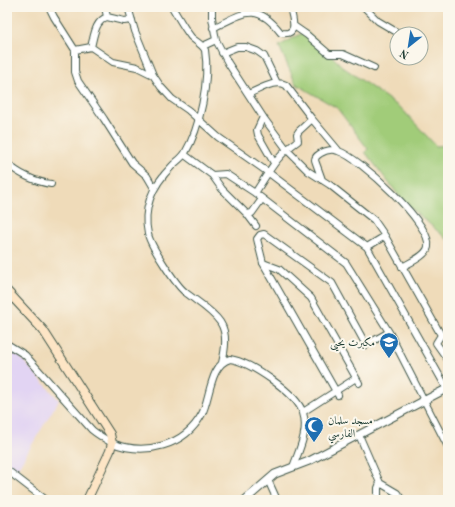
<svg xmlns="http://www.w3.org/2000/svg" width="455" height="507" viewBox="0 0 455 507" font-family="'Old Standard TT',Amiri,serif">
	<rect width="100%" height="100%" fill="#fbf7ec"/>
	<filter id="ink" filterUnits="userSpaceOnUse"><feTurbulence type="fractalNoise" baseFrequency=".025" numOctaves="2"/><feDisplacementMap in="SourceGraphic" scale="8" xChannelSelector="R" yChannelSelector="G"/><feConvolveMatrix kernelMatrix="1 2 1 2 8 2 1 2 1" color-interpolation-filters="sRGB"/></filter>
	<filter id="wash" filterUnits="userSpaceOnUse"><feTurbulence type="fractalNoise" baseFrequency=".012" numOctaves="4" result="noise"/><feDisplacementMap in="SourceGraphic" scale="16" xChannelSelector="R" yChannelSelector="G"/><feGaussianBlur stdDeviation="0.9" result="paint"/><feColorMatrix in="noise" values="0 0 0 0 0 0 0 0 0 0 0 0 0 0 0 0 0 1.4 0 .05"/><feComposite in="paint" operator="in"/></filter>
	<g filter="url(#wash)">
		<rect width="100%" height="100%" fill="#efdbb9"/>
		<path fill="#e2d4f3" d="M7,350L20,357L59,400L16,471L7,463Z"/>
		<path fill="#a1cc79" stroke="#608456" d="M306,31L343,67L402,109L436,146L448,145V240L403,201L365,152L368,149L337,108L296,84L279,46Z"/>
	</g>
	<g filter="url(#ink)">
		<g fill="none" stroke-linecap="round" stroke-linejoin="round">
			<g stroke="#3e5548" stroke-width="8">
				<path id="minor" d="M49,7L54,17L75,50
					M105,7L107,17L124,21L132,20
					M128,7L135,31L153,75L161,87L172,99L188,110L218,137L269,173L367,247L447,389
					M172,7C178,17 184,28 191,37C196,42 202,44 205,50C210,80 200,128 185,153C182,158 177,161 172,166C154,184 142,207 148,234C150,245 176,285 185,292C196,301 212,310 220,322C228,334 225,350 222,363
					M364,7L378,21L400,34
					M107,17C95,21 94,36 91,47L113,62L137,67L153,75
					M294,26L307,35L329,54H343L374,68
					M213,28C244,13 256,1 281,33C300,36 292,17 290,7
					M216,40L228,63L263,117L288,151L308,171L330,185L374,220L385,236L441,335L436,343L448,360
					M203,46L216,40L212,18V7
					M91,47L75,50V72L78,81L104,119L132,163L147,176L154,188
					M222,53L237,47H246L257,51L264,56L277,83
					M248,94C259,90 275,79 286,85L312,119L338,150
					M263,117L257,130L258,135L274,163
					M312,119L299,131L297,134L298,141C276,156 269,172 255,193L346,263L389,332L448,447
					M185,155L212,175L222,189L247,214L252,213L262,199
					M7,163C18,174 36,182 51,184
					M212,175L226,174L255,193
					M322,180C321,176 315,161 315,160C315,156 318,155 321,153C326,150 333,149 338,151C359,157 433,225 428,247C426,256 411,262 402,267
					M247,214L256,226
					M367,247L385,236
					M263,263L279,269L311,298L359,383
					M7,344L25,355L92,430C98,435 105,439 112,443C145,456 185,446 202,414C210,399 210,364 230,359C250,362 297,393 303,413C309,431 299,450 293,467
					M338,395L263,263L257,239L260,235L264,234L332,283L366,345L389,332
					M303,412L356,378
					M359,435L380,483L397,493L402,500
					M7,470L46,500
					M268,480L277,500
					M378,500V488L380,483"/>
			</g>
			<g stroke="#3e5548" stroke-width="9">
				<path id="tertiary" d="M245,500L275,474L309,461L448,388"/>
			</g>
			<g stroke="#3e5548" stroke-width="10">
				<path id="secondary" d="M7,291L43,330L110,434L112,443L110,451L87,500"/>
			</g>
			<use href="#minor" stroke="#fff" stroke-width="6"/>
			<use href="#tertiary" stroke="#fff" stroke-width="7"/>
			<use href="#secondary" stroke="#fde5c5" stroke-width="8"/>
		</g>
	</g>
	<defs>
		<g id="school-pin" transform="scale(1)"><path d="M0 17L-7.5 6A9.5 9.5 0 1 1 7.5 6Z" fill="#1f6fb2" stroke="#fbf7ec"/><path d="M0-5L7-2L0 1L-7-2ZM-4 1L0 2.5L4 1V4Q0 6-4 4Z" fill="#fff"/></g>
		<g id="mosque-pin" transform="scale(1)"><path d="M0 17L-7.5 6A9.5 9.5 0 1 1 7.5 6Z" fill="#1f6fb2" stroke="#fbf7ec"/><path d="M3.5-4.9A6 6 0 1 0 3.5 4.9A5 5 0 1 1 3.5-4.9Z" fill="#fff"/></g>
	</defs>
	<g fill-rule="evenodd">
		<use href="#school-pin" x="389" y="342"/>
		<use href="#mosque-pin" x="314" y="426"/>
	</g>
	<g text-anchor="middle" stroke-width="4" stroke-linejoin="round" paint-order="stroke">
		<g font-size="11" fill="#1f3d34" stroke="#fbf7ec" text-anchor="end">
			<text x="375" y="346">مكبرت يحيى</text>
			<text x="328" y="424" text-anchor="start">مسجد سلمان<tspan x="328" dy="13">الفارسي</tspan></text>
		</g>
	</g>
	<rect width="455" height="507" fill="none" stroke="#fbf7ec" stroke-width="24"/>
	<g transform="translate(409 46) rotate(210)"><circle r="19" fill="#fbf7ec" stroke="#a3ada2"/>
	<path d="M0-3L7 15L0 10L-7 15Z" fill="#1f6fb2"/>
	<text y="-6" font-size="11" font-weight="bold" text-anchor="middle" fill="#1f3d34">N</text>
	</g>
</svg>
